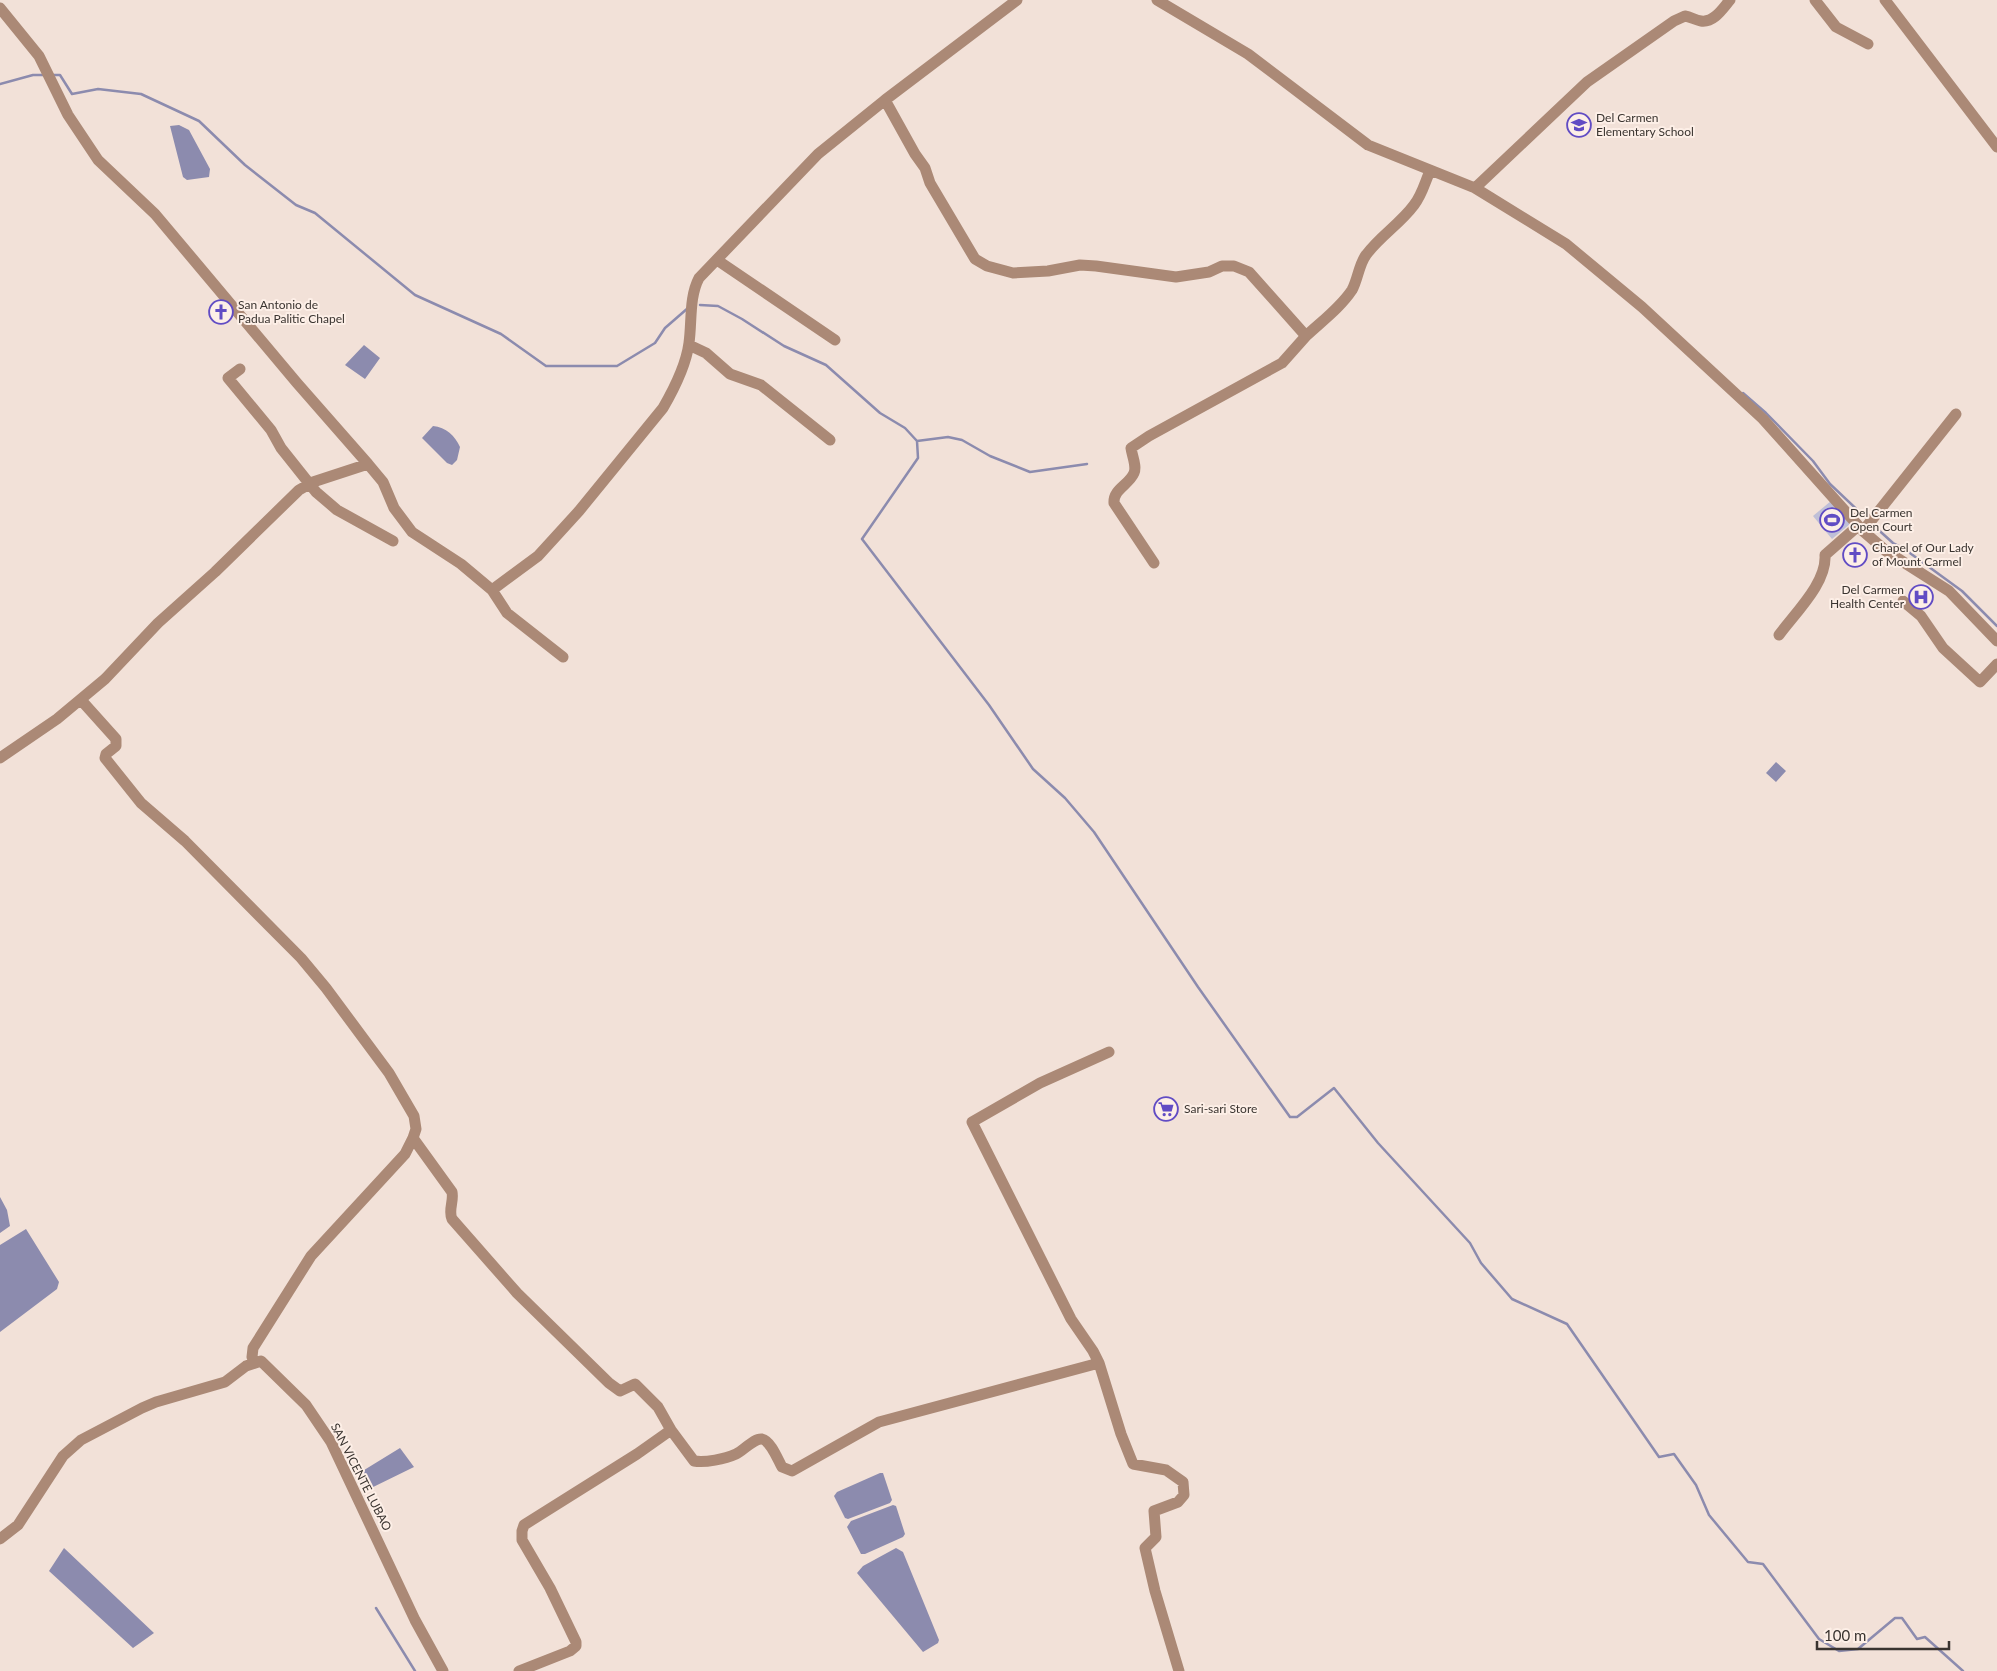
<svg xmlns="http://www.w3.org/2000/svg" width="1997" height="1671" viewBox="0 0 1997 1671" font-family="Lato,sans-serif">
	<rect width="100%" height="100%" fill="#f2e1d8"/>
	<path fill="#bfbfd7" d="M1831,501L1850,524L1832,539L1813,516Z"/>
	<path fill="#8c8bae" d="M179,125L189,130L210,169L209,177L187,180L183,177L170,126Z
		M364,345L380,358L365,379L345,365Z
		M433,426C446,427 455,436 460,447L457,460L452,465L447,463L422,438Z
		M1776,762L1786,771L1776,782L1766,773Z
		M0,1197L7,1210L10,1226L0,1233Z
		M26,1229L59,1282L57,1289L0,1332V1245Z
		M400,1448L414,1467L365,1491L356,1475Z
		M880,1473H883L892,1500L890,1503L848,1519L845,1518L834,1496L837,1492Z
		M893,1505L896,1506L905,1534L903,1537L865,1554H861L847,1527L851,1521Z
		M64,1548L154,1633L133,1648L49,1571Z
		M896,1548L903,1552L939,1640L938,1643L923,1652L857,1573L863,1566Z"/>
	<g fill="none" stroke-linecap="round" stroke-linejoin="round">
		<path stroke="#8c8bae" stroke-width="2.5" d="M52,75H60L72,94L98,89L141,94L199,121L245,165L296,205L315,213L415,295L501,334L546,366H617L655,343L665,328L688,308
			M0,84L33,75H44
			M700,305L718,306L742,319L784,346L826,365L880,413L905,428L917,441L918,458L862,539L989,705L1033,769L1065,798L1094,832L1198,987L1290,1117H1297L1334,1088L1378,1143L1470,1243L1481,1263L1512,1299L1567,1324L1659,1457L1674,1454L1696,1485L1709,1515L1748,1562L1763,1564L1819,1639L1839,1651L1858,1649L1895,1618H1902L1917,1639L1925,1637L1963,1671
			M1743,393L1766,413L1813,461L1830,484L1867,519
			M917,441L948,437L962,440L990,456L1030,472L1087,464
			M1873,525L1893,543L1903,548L1962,591L1997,626
			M376,1608L415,1671"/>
		<path stroke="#ab8976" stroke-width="11" d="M1157,0L1248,54L1368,145L1475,188L1566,244L1642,307L1763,419L1863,531L1886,551L1949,591L1997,641
			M1815,0L1836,27L1868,44
			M1885,0L1997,147
			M0,8L39,56L68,115L98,160L155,214L297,383L368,464L383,482L394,508L412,532L461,564L492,590L507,613L563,657
			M885,100L915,154L925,168L930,183L975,259L987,266L1013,273L1048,271L1080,265L1096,266L1176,277L1209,272L1222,266H1234L1249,272L1306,336C1322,321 1340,308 1352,290C1358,279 1359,264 1366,255C1380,236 1400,224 1414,205C1422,195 1425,182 1430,171
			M1475,188L1587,82L1674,21L1685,16C1691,17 1695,20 1701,21C1714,23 1723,8 1730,0
			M717,260L835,340
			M689,345L706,353L730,374L761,385L830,440
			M240,369L228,378L271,430L281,448L316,492L337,510L393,541
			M1863,531L1956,414
			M1154,563L1114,503C1113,489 1129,485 1134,473C1137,466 1132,456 1131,448L1149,436L1282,363L1306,336
			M492,590L538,556L579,511L663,408C674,389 686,366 689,343C692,321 689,297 699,278L818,154L885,100L1017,0
			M1903,601L1921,616L1943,648L1980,682L1997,664
			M1779,635C1795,613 1827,583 1825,555L1858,526
			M81,700L116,739V746L106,754L105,758L141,803L185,841L301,958L326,988L389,1073L414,1116L416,1129L413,1138L452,1192C454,1202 448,1210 452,1219L517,1293L609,1383L620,1391L635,1384L658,1407L671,1430
			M0,758L57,719L105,679L158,623L215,572L299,490L313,482L368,464
			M254,1362L252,1357L253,1348L311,1256L405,1154L413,1138
			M1099,1363L1093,1351L1071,1319L972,1122L1040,1083L1109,1052
			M0,1539L18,1525L63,1456L81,1440L142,1408L156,1402L225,1382L246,1366L261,1361L306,1405L331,1442L415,1620L443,1671
			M519,1671L570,1651L576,1646V1642L550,1588L522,1540V1531L524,1525L637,1454L671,1430L694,1461C705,1463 725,1459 736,1454C743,1451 754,1438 762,1439C771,1441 778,1460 782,1467L792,1471L879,1422L1099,1363L1121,1434L1133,1464L1166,1470L1183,1482L1184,1495L1178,1502L1154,1511L1156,1537L1145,1548L1155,1591L1179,1671"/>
	</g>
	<defs>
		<g id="school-ring" transform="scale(1.25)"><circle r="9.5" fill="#fdefe7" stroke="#614cc4" stroke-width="1.5"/><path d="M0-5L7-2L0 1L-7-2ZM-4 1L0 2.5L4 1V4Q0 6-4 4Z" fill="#614cc4"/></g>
		<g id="church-ring" transform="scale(1.25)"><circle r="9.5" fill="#fdefe7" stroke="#614cc4" stroke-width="1.5"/><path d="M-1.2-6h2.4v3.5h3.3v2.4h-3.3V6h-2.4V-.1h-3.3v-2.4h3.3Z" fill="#614cc4"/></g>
		<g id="stadium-ring" transform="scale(1.25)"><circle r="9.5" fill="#fdefe7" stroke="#614cc4" stroke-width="1.5"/><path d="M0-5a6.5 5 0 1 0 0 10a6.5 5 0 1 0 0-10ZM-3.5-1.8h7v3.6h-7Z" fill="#614cc4"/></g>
		<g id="hospital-ring" transform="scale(1.25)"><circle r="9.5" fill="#fdefe7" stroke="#614cc4" stroke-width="1.5"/><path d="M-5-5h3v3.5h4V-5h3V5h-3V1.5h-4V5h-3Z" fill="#614cc4"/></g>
		<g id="supermarket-ring" transform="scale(1.25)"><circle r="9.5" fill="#fdefe7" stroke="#614cc4" stroke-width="1.5"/><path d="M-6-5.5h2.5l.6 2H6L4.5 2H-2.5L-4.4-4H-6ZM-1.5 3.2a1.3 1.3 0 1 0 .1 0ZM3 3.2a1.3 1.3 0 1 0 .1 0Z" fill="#614cc4"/></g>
	</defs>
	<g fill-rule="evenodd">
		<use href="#school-ring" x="1579" y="125"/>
		<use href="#church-ring" x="221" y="312"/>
		<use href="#stadium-ring" x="1832" y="520"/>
		<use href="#church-ring" x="1855" y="555"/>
		<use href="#hospital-ring" x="1921" y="597"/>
		<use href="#supermarket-ring" x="1166" y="1109"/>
	</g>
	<g text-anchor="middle" stroke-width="4" stroke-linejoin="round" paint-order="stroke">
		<g font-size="12" fill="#3a3430" stroke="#fdefe7" text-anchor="start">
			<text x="1596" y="122">Del Carmen<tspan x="1596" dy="14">Elementary School</tspan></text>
			<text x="238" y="309">San Antonio de<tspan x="238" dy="14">Padua Palitic Chapel</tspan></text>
			<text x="1850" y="517">Del Carmen<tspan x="1850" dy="14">Open Court</tspan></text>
			<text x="1872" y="552">Chapel of Our Lady<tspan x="1872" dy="14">of Mount Carmel</tspan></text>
			<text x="1904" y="594" text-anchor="end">Del Carmen<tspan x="1904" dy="14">Health Center</tspan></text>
			<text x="1184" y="1113">Sari-sari Store</text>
		</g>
		<g font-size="12" fill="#3a3430" stroke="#fdefe7">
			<text transform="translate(361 1477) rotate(63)" y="4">SAN VICENTE LUBAO</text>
		</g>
	</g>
	<path d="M1817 1641v8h132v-8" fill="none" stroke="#3a3430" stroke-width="2.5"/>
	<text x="1824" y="1641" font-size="15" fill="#3a3430" stroke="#fdefe7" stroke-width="4" paint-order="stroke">100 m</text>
</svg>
